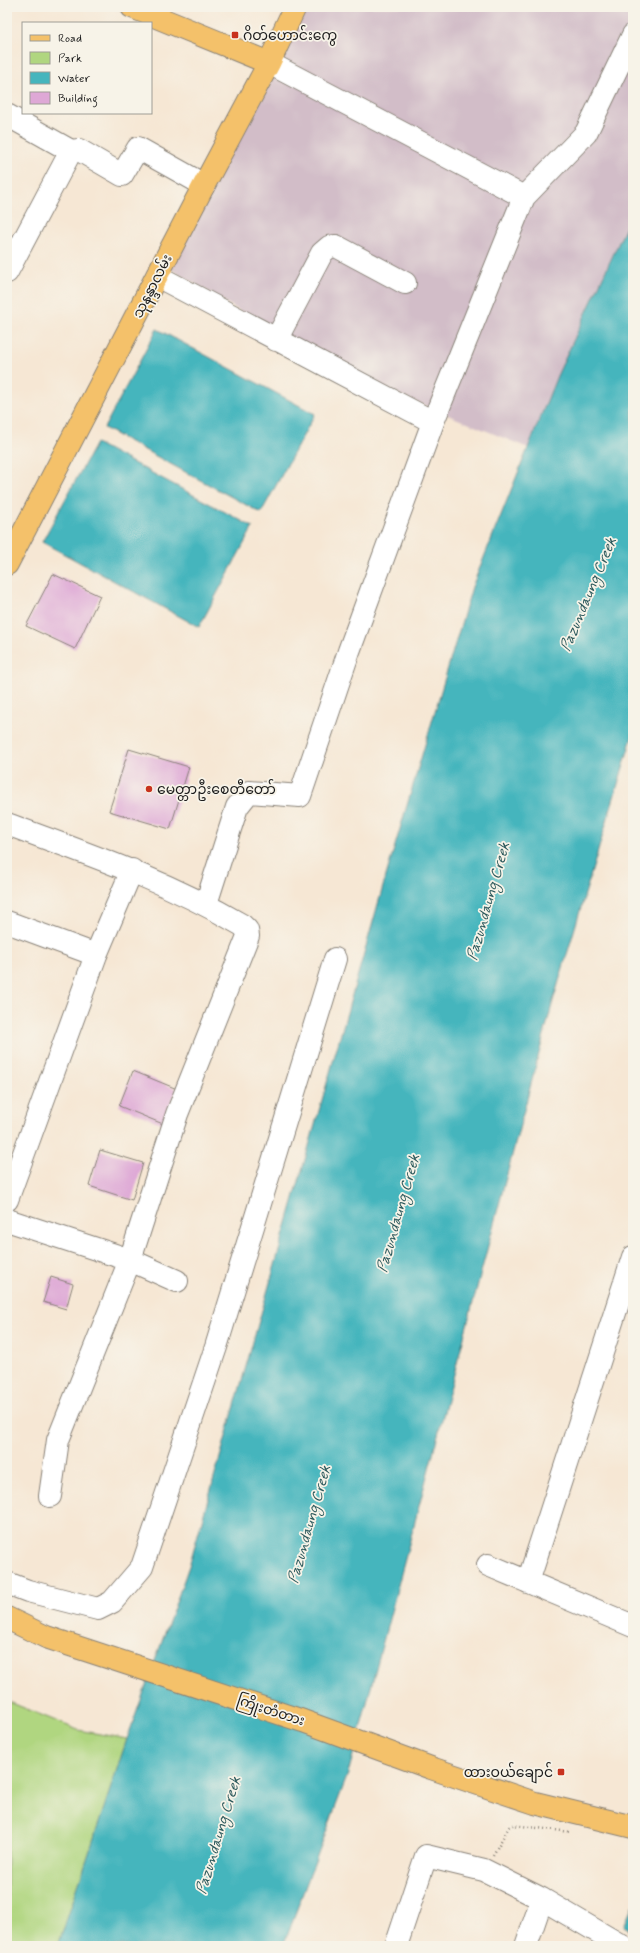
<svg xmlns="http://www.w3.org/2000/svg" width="640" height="1953" viewBox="0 0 640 1953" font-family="Mynerve,'Noto Sans Myanmar',sans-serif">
	<rect width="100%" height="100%" fill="#f7f3e8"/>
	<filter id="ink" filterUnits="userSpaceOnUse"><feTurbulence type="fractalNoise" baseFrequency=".025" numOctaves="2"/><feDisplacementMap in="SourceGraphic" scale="8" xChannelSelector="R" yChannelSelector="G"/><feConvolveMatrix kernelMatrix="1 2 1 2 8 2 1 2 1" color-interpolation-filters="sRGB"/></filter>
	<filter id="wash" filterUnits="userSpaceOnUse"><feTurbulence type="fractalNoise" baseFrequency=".012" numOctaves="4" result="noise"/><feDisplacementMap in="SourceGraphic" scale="16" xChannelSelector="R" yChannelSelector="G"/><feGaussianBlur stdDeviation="0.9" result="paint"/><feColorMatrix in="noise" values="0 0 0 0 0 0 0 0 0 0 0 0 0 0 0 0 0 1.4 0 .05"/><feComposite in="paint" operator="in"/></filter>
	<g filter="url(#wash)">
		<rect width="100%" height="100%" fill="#f6e7d4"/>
		<path fill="#d2bdc8" d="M300,7H633V212L557,376L528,448L336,369L164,265Z"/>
		<path fill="#b0d680" stroke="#66794e" d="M7,1701L78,1730L127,1739L58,1946H7Z"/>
		<path fill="#45b5bd" stroke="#30686c" d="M633,212V734L553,1001L348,1774L283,1946H58L127,1739L189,1566L388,869L472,587L557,376Z
			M157,329L315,414L261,513L104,428Z
			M96,443L253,527L199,627L42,542Z
			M633,1905V1931L624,1926Z"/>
		<g id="blocks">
			<path fill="#dea8d6" d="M53,574L100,596L75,649L26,626Z
				M129,749L189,767L170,829L109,811Z
				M133,1071L177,1089L163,1124L119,1106Z
				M100,1150L143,1163L132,1200L89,1186Z
				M51,1277L73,1284L66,1309L43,1302Z"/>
		</g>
	</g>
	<g filter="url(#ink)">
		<use href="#blocks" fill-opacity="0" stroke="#898278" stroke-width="1"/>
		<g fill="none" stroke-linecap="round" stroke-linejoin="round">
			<g stroke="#898278" stroke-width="24">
				<path id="minor" d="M269,63L524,197
					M7,115L71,151L79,150L122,175L138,148L204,185
					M7,272L71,151
					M157,276L433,422
					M276,340L322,253L329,247L336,246L405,283
					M7,824C88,854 167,881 242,925L247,930L248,936L177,1114L130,1260L58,1440L50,1496
					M206,904L237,807L249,792L300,796L349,651L433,422L524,197L586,133L633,35
					M7,922L96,955
					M7,1200L96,955L132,870
					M7,1220L130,1260L177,1281
					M488,1565L633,1626
					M528,1582L633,1257
					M7,1583L28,1591L98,1609L112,1602L142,1567L216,1347L335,959
					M396,1946L426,1856L484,1870L542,1899L622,1946
					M526,1946L542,1899"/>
			</g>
			<g stroke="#898278" stroke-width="24">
				<path id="major" d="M132,7L269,63
					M7,564L204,185L269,63L295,7
					M7,1618L46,1637L303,1721L431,1768L535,1803L633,1827"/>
			</g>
			<path stroke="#898278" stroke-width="2.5" stroke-dasharray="1 3" stroke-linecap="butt" d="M493,1855L509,1827L513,1825L571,1832"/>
			<use href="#minor" stroke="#fff" stroke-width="22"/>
			<use href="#major" stroke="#f4c16a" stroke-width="22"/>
		</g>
	</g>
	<g fill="#c8321e" stroke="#f7f3e8" stroke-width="1.5">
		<rect x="231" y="31" width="8" height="8" rx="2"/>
		<circle cx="149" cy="789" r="4"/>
		<rect x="557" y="1768" width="8" height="8" rx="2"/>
	</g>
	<g text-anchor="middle" stroke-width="3.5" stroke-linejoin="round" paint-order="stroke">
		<g font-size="14" fill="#1c1c1c" stroke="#f7f3e8" text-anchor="start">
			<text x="243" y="40">ဂိတ်ဟောင်းကွေ</text>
			<text x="157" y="794">မေတ္တာဦးစေတီတော်</text>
			<text x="553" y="1777" text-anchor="end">ထားဝယ်ချောင်</text>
		</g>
		<g font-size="14" fill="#1c1c1c" stroke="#f7f3e8">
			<text transform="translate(152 286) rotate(-63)" y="5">သုနန္ဒာလမ်း</text>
			<text transform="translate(271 1710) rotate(18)" y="5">ကြိုးတံတား</text>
		</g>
		<g font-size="15" font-style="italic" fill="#2c595c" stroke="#f7f3e8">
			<text transform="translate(588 594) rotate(-67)" y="5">Pazundaung Creek</text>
			<text transform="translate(488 901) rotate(-74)" y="5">Pazundaung Creek</text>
			<text transform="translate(398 1213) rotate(-74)" y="5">Pazundaung Creek</text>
			<text transform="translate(309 1524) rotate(-74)" y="5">Pazundaung Creek</text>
			<text transform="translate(218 1835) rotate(-73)" y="5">Pazundaung Creek</text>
		</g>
	</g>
	<rect width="640" height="1953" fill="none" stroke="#f7f3e8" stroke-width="24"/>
	<rect x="22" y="22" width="130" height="92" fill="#f7f3e8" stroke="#9f9d96"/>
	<rect x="30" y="35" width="20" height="6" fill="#f4c16a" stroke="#9f9d96"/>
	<text x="58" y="42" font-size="12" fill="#1c1c1c">Road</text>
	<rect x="30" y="52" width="20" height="12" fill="#b0d680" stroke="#9f9d96"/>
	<text x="58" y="62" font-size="12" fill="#1c1c1c">Park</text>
	<rect x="30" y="72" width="20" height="12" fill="#45b5bd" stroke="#9f9d96"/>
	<text x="58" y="82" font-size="12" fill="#1c1c1c">Water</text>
	<rect x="30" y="92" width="20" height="12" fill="#dea8d6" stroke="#9f9d96"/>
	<text x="58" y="102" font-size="12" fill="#1c1c1c">Building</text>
</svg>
